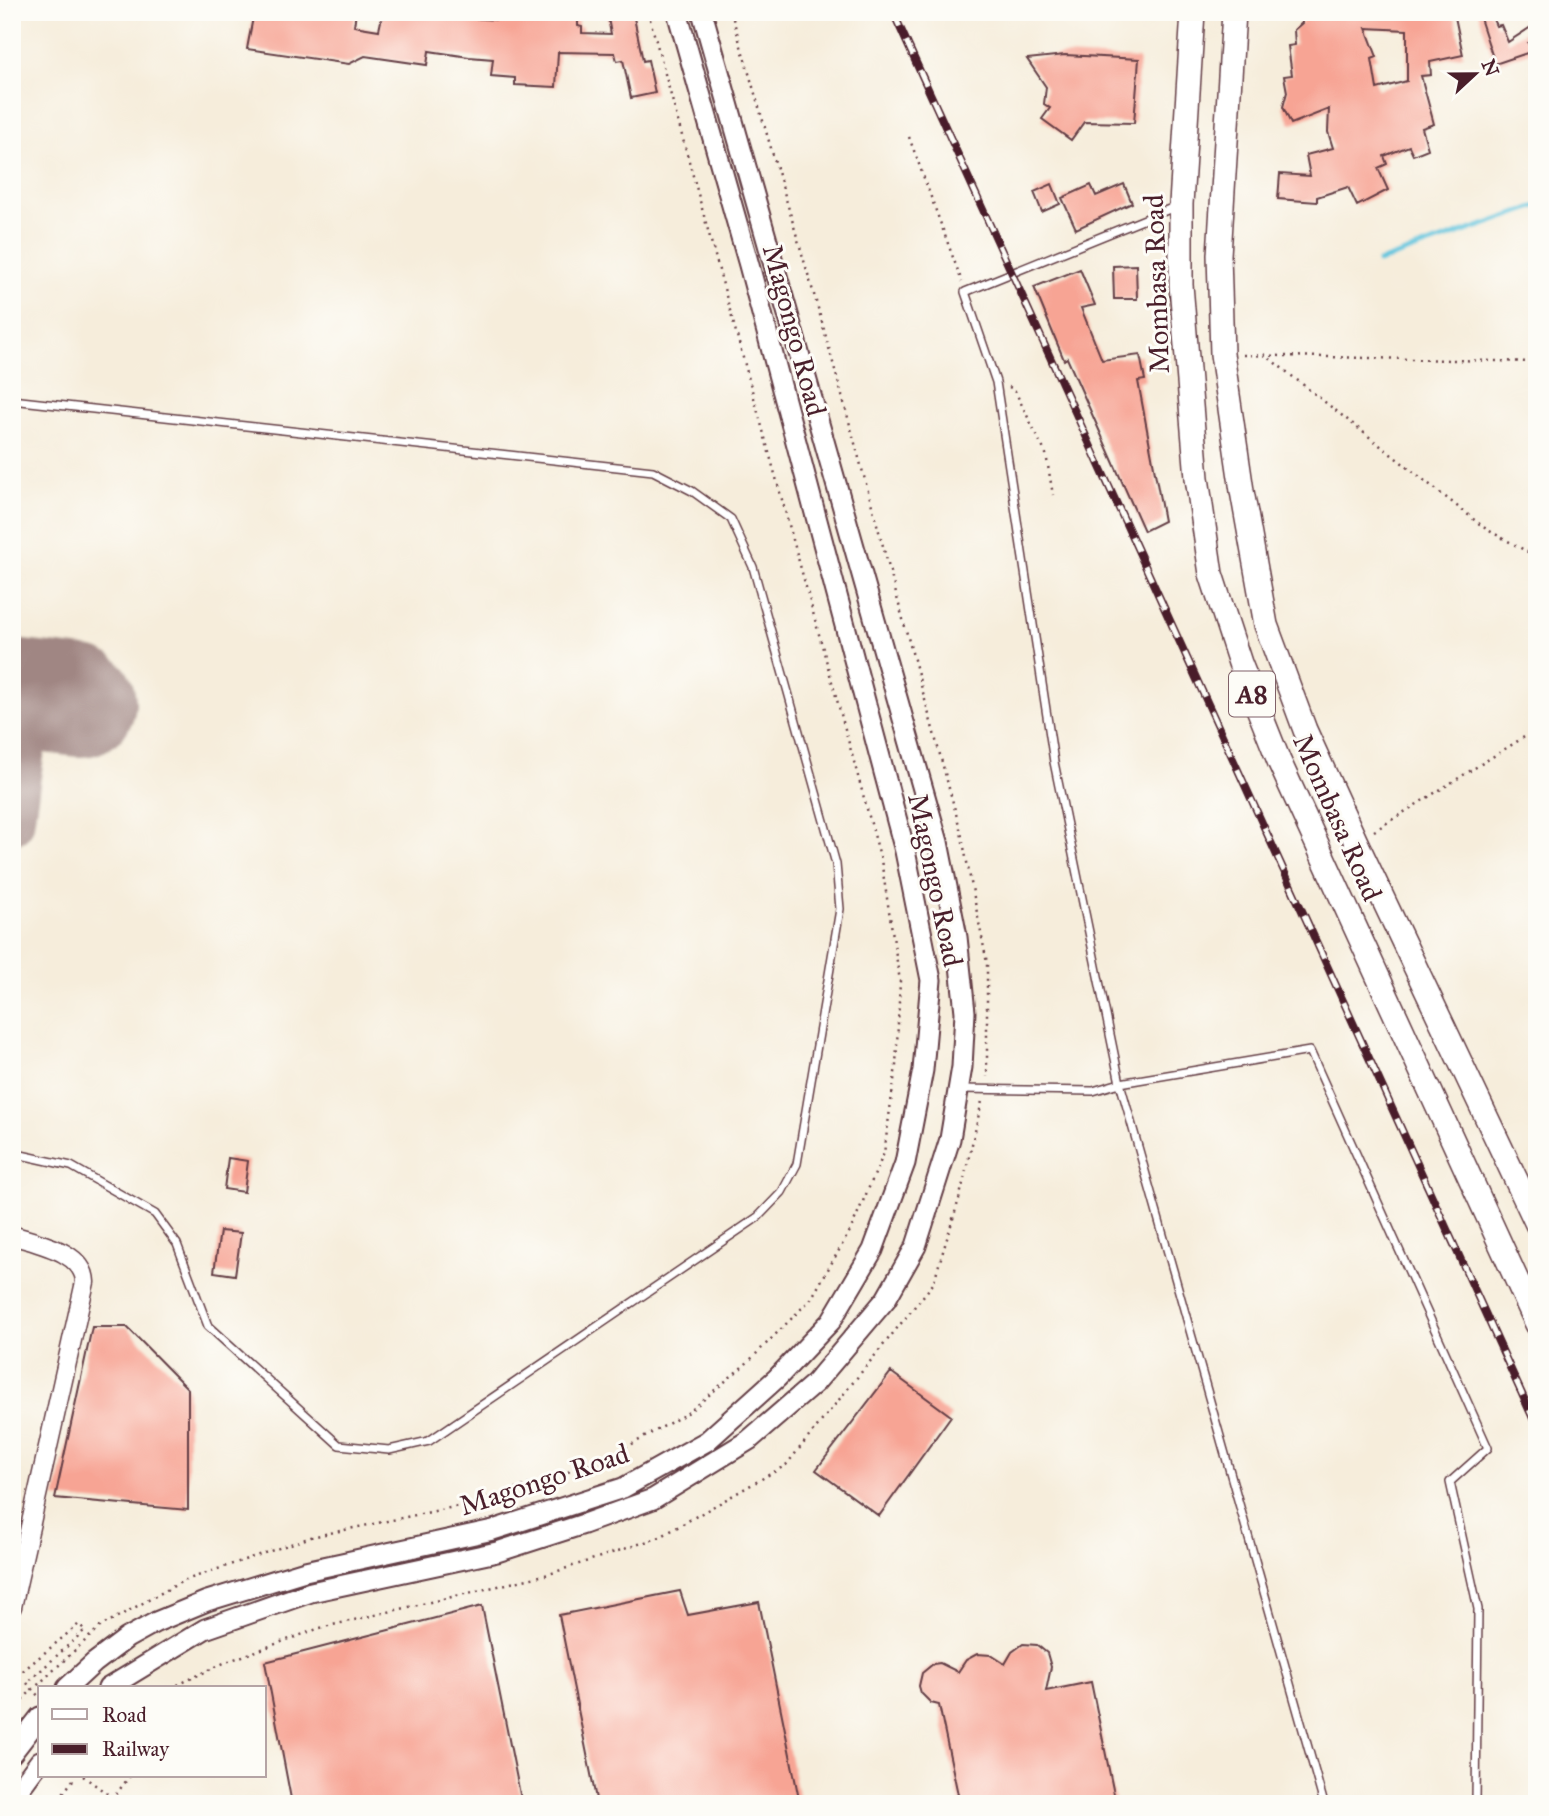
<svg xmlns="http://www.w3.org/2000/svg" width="1549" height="1816" viewBox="0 0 1549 1816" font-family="'IM FELL Great Primer',serif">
	<rect width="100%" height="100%" fill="#fdfcf7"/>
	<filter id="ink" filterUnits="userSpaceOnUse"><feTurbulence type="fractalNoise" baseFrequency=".0143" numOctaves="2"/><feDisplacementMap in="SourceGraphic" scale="14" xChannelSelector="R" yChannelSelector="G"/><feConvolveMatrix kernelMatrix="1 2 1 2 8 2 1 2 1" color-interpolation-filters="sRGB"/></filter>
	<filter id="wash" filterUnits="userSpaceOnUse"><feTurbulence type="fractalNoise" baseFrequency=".00686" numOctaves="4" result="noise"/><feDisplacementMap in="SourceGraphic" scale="28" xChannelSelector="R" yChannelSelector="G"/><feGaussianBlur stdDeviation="1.57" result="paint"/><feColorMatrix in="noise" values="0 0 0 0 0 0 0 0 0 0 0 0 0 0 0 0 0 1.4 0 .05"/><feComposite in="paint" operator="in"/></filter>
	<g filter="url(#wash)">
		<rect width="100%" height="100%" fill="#f6eddb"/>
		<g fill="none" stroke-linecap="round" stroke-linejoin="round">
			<path stroke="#5fc4dd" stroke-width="5" d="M1379,262L1537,206"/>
			<path stroke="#a08683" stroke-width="44" d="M12,823L31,696"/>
			<path stroke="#a08683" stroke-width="110" d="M12,694L81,702"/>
		</g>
		<g id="blocks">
			<path fill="#f7a494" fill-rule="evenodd" d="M254,12H356L354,26L379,30L383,12H409L439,18L440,14L467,18L517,21L514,12H578V26L582,27V33L611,34L608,18L633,13L643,61L648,60L655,93L631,98L623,60L617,61L615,53L558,52L556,87L515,85V78L491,76L493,59L469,57L429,51L427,65L365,56L349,64L247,49Z
				M1301,12H1454L1463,55L1430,62L1431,75L1421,76L1434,124L1422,128L1428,149L1413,155L1409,146L1384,156L1387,164L1378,168L1388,190L1357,206L1348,187L1317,197V202L1278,199L1280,174L1310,176L1306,155L1333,148L1328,132L1329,109L1291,124L1283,107L1287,92L1284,76L1292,75L1288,46L1295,45L1294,30L1302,23ZM1366,28L1407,30V81L1377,89L1372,59L1377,57Z
				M1478,12H1490L1496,26L1501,25L1508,42L1537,23V38L1528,43L1533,51L1495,64Z
				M1065,55L1139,59L1134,123L1084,122L1071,140L1042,119L1050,108L1044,104L1046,87L1027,59Z
				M1052,184L1060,204L1042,212L1034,192Z
				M1124,184L1132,203L1076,229L1062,198L1091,185L1096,196Z
				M1136,265L1137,299H1114L1113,266Z
				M1080,269L1095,305L1081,308L1102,360L1140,355L1145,380L1138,381L1164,521L1144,531L1067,358L1064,360L1034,287Z
				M228,1158L248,1161L244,1192L224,1189Z
				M220,1231L241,1233L235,1275L214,1272Z
				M92,1327H127L188,1389V1510L55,1498Z
				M891,1372L951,1416L879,1516L816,1470Z
				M680,1591L688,1615L759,1602L800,1804H597L559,1615Z
				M482,1606L522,1804H292L265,1662Z
				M1023,1644L1037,1645L1047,1653L1051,1667L1046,1691L1091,1682L1116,1804H960L939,1705L931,1703L921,1693L919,1686L922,1673L933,1664L940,1663L958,1672L966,1660L977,1654L991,1655L1005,1664L1012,1652Z"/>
		</g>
	</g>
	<g filter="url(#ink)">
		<use href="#blocks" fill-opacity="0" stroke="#643e45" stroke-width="2"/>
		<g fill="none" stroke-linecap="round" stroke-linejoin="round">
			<g stroke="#643e45" stroke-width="10">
				<path id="service" d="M1177,206L965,292L996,382L1054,762L1120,1083L1324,1804
					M12,400L653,471L692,491L731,519L753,567L836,864L840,909L797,1164L782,1192L758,1217L429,1441L389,1450L339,1445L208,1326L177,1244L155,1214L71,1166L12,1153
					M960,1089L1093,1091L1120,1083L1310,1051L1488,1448L1450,1482L1478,1609L1476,1804"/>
			</g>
			<g stroke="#643e45" stroke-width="21">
				<path id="tertiary" d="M12,1235C35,1243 84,1251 85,1282L12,1607"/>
			</g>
			<g stroke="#643e45" stroke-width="23">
				<path id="secondary" d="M67,1688L94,1663L127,1638L156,1622L207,1601L305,1571L493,1530L623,1488L707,1441L777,1378L831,1321L873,1250L905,1163L923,1070L931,980L905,851L749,265L677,12
					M108,1688L205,1629L311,1592L497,1552L584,1524L653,1499L749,1440L815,1383L886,1299L916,1246L950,1139L962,1067L965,1012L957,937L938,842L702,12
					M12,1753L40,1717
					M12,1799L40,1761"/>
			</g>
			<g stroke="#643e45" stroke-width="26">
				<path id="trunk" d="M1193,12L1181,204V285L1197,478L1211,574L1240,663L1279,761L1537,1324
					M1234,12L1219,255L1222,354L1242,491L1266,625L1305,730L1356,842L1537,1224"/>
			</g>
			<path stroke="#643e45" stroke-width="2.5" stroke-dasharray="2 5" stroke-linecap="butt" d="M731,12L820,315L961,832L987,963V1077
				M909,137L962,282
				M1264,354L1486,529L1537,557
				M1243,355L1537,362
				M1009,387L1014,389L1046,454L1053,495
				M1374,831L1537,729
				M12,1680L79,1624L85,1630L27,1683
				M12,1681L19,1704
				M171,1688L226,1662L320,1628L549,1574L660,1537L786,1465L933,1284L960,1196L982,1101
				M12,1709L101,1626L183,1581L311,1537L473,1503L604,1460L689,1412L748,1362L811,1299L850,1231L884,1153L896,1066L900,981L881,860L648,12
				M83,1776L113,1798L130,1776
				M55,1804L76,1776"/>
			<use href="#service" stroke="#fff" stroke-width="7"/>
			<use href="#tertiary" stroke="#fff" stroke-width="18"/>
			<use href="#secondary" stroke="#fff" stroke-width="19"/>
			<use href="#trunk" stroke="#fff" stroke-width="23"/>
			<g stroke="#4a1f2b" stroke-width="8">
				<path id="rail" d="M893,12L1537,1427"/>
			</g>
			<use href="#rail" stroke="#fdfcf7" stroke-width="5" stroke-dasharray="16" stroke-linecap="butt"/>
			<path stroke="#643e45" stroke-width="2.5" stroke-dasharray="2 5" stroke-linecap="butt" d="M27,1683L40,1698"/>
		</g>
	</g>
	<g text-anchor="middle" stroke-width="6" stroke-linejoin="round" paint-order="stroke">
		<rect fill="#fdfcf7" stroke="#806168" stroke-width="2" x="1229" y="671.5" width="46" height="45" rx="5"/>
		<g font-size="26" font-weight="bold" fill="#4a1f2b">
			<text x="1252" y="703">A8</text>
		</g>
		<g font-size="28" fill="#4a1f2b" stroke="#fdfcf7">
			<text transform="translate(1156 284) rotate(-92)" y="10">Mombasa Road</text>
			<text transform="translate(795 330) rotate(75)" y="10">Magongo Road</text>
			<text transform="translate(1338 817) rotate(66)" y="10">Mombasa Road</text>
			<text transform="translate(936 880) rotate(78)" y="10">Magongo Road</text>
			<text transform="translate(544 1479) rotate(-18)" y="10">Magongo Road</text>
		</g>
	</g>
	<rect width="1549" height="1816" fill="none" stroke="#fdfcf7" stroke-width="42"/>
	<rect x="38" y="1686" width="228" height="91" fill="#fdfcf7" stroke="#b5a4a5" stroke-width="2"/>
	<rect x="52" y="1709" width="35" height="10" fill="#ffffff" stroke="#b5a4a5" stroke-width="2"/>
	<text x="102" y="1722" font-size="21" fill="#4a1f2b">Road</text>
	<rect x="52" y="1744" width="35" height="10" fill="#4a1f2b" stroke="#b5a4a5" stroke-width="2"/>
	<text x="102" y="1756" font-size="21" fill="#4a1f2b">Railway</text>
	<g transform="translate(1475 74) rotate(68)" stroke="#fdfcf7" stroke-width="5" paint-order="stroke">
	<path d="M0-5L12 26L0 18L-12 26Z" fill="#4a1f2b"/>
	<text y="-10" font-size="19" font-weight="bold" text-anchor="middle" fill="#4a1f2b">N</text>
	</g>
</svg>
